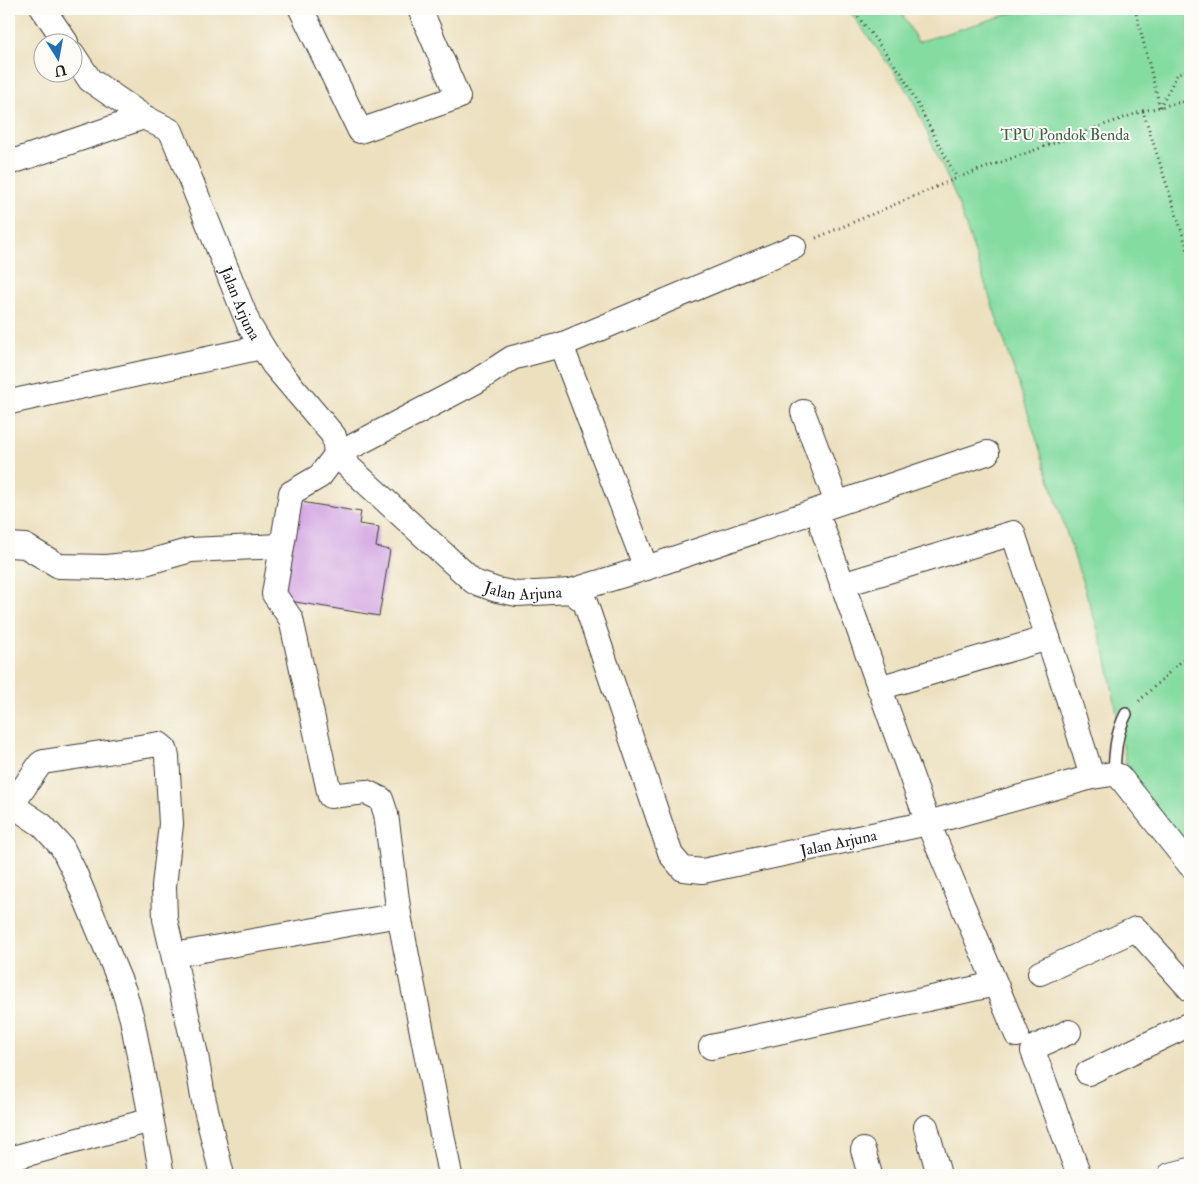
<svg xmlns="http://www.w3.org/2000/svg" width="1199" height="1184" viewBox="0 0 1199 1184" font-family="'IM FELL Double Pica',serif">
	<rect width="100%" height="100%" fill="#fdfcf7"/>
	<filter id="ink" filterUnits="userSpaceOnUse"><feTurbulence type="fractalNoise" baseFrequency=".02" numOctaves="2"/><feDisplacementMap in="SourceGraphic" scale="10" xChannelSelector="R" yChannelSelector="G"/><feConvolveMatrix kernelMatrix="1 2 1 2 8 2 1 2 1" color-interpolation-filters="sRGB"/></filter>
	<filter id="wash" filterUnits="userSpaceOnUse"><feTurbulence type="fractalNoise" baseFrequency=".0096" numOctaves="4" result="noise"/><feDisplacementMap in="SourceGraphic" scale="20" xChannelSelector="R" yChannelSelector="G"/><feGaussianBlur stdDeviation="1.12" result="paint"/><feColorMatrix in="noise" values="0 0 0 0 0 0 0 0 0 0 0 0 0 0 0 0 0 1.4 0 .05"/><feComposite in="paint" operator="in"/></filter>
	<g filter="url(#wash)">
		<rect width="100%" height="100%" fill="#ece0bf"/>
		<path fill="#85dca1" stroke="#507c5e" d="M848,9H899L918,42L1025,9H1190V854L1129,778L1106,655L1019,385L956,197L910,94Z"/>
		<g id="blocks">
			<path fill="#d1a3e1" d="M295,501L361,512L359,524L379,527L376,547L390,550L379,616L278,599Z"/>
		</g>
	</g>
	<g filter="url(#ink)">
		<use href="#blocks" fill-opacity="0" stroke="#3b3934" stroke-width="1"/>
		<g fill="none" stroke-linecap="round" stroke-linejoin="round">
			<g stroke="#3b3934" stroke-width="14">
				<path id="service" d="M1114,774C1115,752 1116,733 1126,714"/>
			</g>
			<g stroke="#3b3934" stroke-width="26">
				<g id="minor">
					<path d="M43,9L66,42"/>
					<path d="M301,9L360,131L458,97L420,9"/>
					<path id="s1" d="M72,53L90,80L144,117L171,131L249,325L273,364L334,436L336,455L474,582L497,590L517,594L571,591L585,602L671,855L683,869L703,871L928,823L1092,777L1112,774L1119,776L1190,865"/>
					<path d="M9,163L144,117"/>
					<path d="M561,345L646,568"/>
					<path d="M10,402L262,347"/>
					<path d="M803,412L837,503"/>
					<path d="M822,527L928,823L1017,1035"/>
					<path d="M9,545L25,546L59,566L106,567L145,563L191,550L281,546"/>
					<path d="M842,585L1013,533L1068,698L1092,777"/>
					<path d="M571,591L646,568L987,453"/>
					<path d="M879,688L1048,638"/>
					<path d="M9,803L42,825L62,847L74,871L124,991L132,1019L162,1175"/>
					<path d="M12,805L40,764L43,762L159,744L165,749L167,756L171,824L164,886L165,919L196,1055L203,1097L222,1175"/>
					<path d="M174,955L399,915"/>
					<path d="M1040,973L1136,929L1190,989"/>
					<path d="M1069,1032L1035,1047L1033,1051L1079,1175"/>
					<path d="M711,1047L995,984"/>
					<path d="M1088,1073L1190,1024"/>
					<path d="M926,1127L939,1175"/>
					<path d="M863,1150L870,1175"/>
					<path d="M9,1159L151,1120"/>
					<path d="M450,1175L399,915L386,814L381,799L366,792L330,796L291,619L274,594L291,493L320,476L336,455L475,382L512,358L561,345L794,247"/>
					<path d="M1170,1175L1190,1170"/>
				</g>
			</g>
			<path stroke="#3b3934" stroke-width="3" stroke-dasharray="1 4" stroke-linecap="butt" d="M852,9L901,73L957,178
				M1135,9L1160,107
				M1160,107L1178,73L1190,70
				M1143,111L1190,100
				M816,238L957,178L1143,111L1190,257
				M1139,701L1190,653"/>
			<use href="#service" stroke="#fff" stroke-width="11"/>
			<use href="#minor" stroke="#fff" stroke-width="24"/>
		</g>
	</g>
	<g text-anchor="middle" stroke-width="4" stroke-linejoin="round" paint-order="stroke">
		<g font-size="16" fill="#415f4b" stroke="#fdfcf7">
			<text x="1065" y="140">TPU Pondok Benda</text>
		</g>
		<g font-size="16" fill="#1c1c1c" stroke="#fdfcf7">
			<text dy="6" stroke="none"><textPath href="#s1" startOffset="314">Jalan Arjuna</textPath></text>
			<text dy="6" stroke="none"><textPath href="#s1" startOffset="735">Jalan Arjuna</textPath></text>
			<text dy="6" stroke="none"><textPath href="#s1" startOffset="1245">Jalan Arjuna</textPath></text>
		</g>
	</g>
	<rect width="1199" height="1184" fill="none" stroke="#fdfcf7" stroke-width="30"/>
	<g transform="translate(58 58) rotate(169)"><circle r="24" fill="#fdfcf7" stroke="#a3a29f"/>
	<path d="M0-4L9 19L0 12L-9 19Z" fill="#1f6fb2"/>
	<text y="-8" font-size="14" font-weight="bold" text-anchor="middle" fill="#1c1c1c">U</text>
	</g>
</svg>
